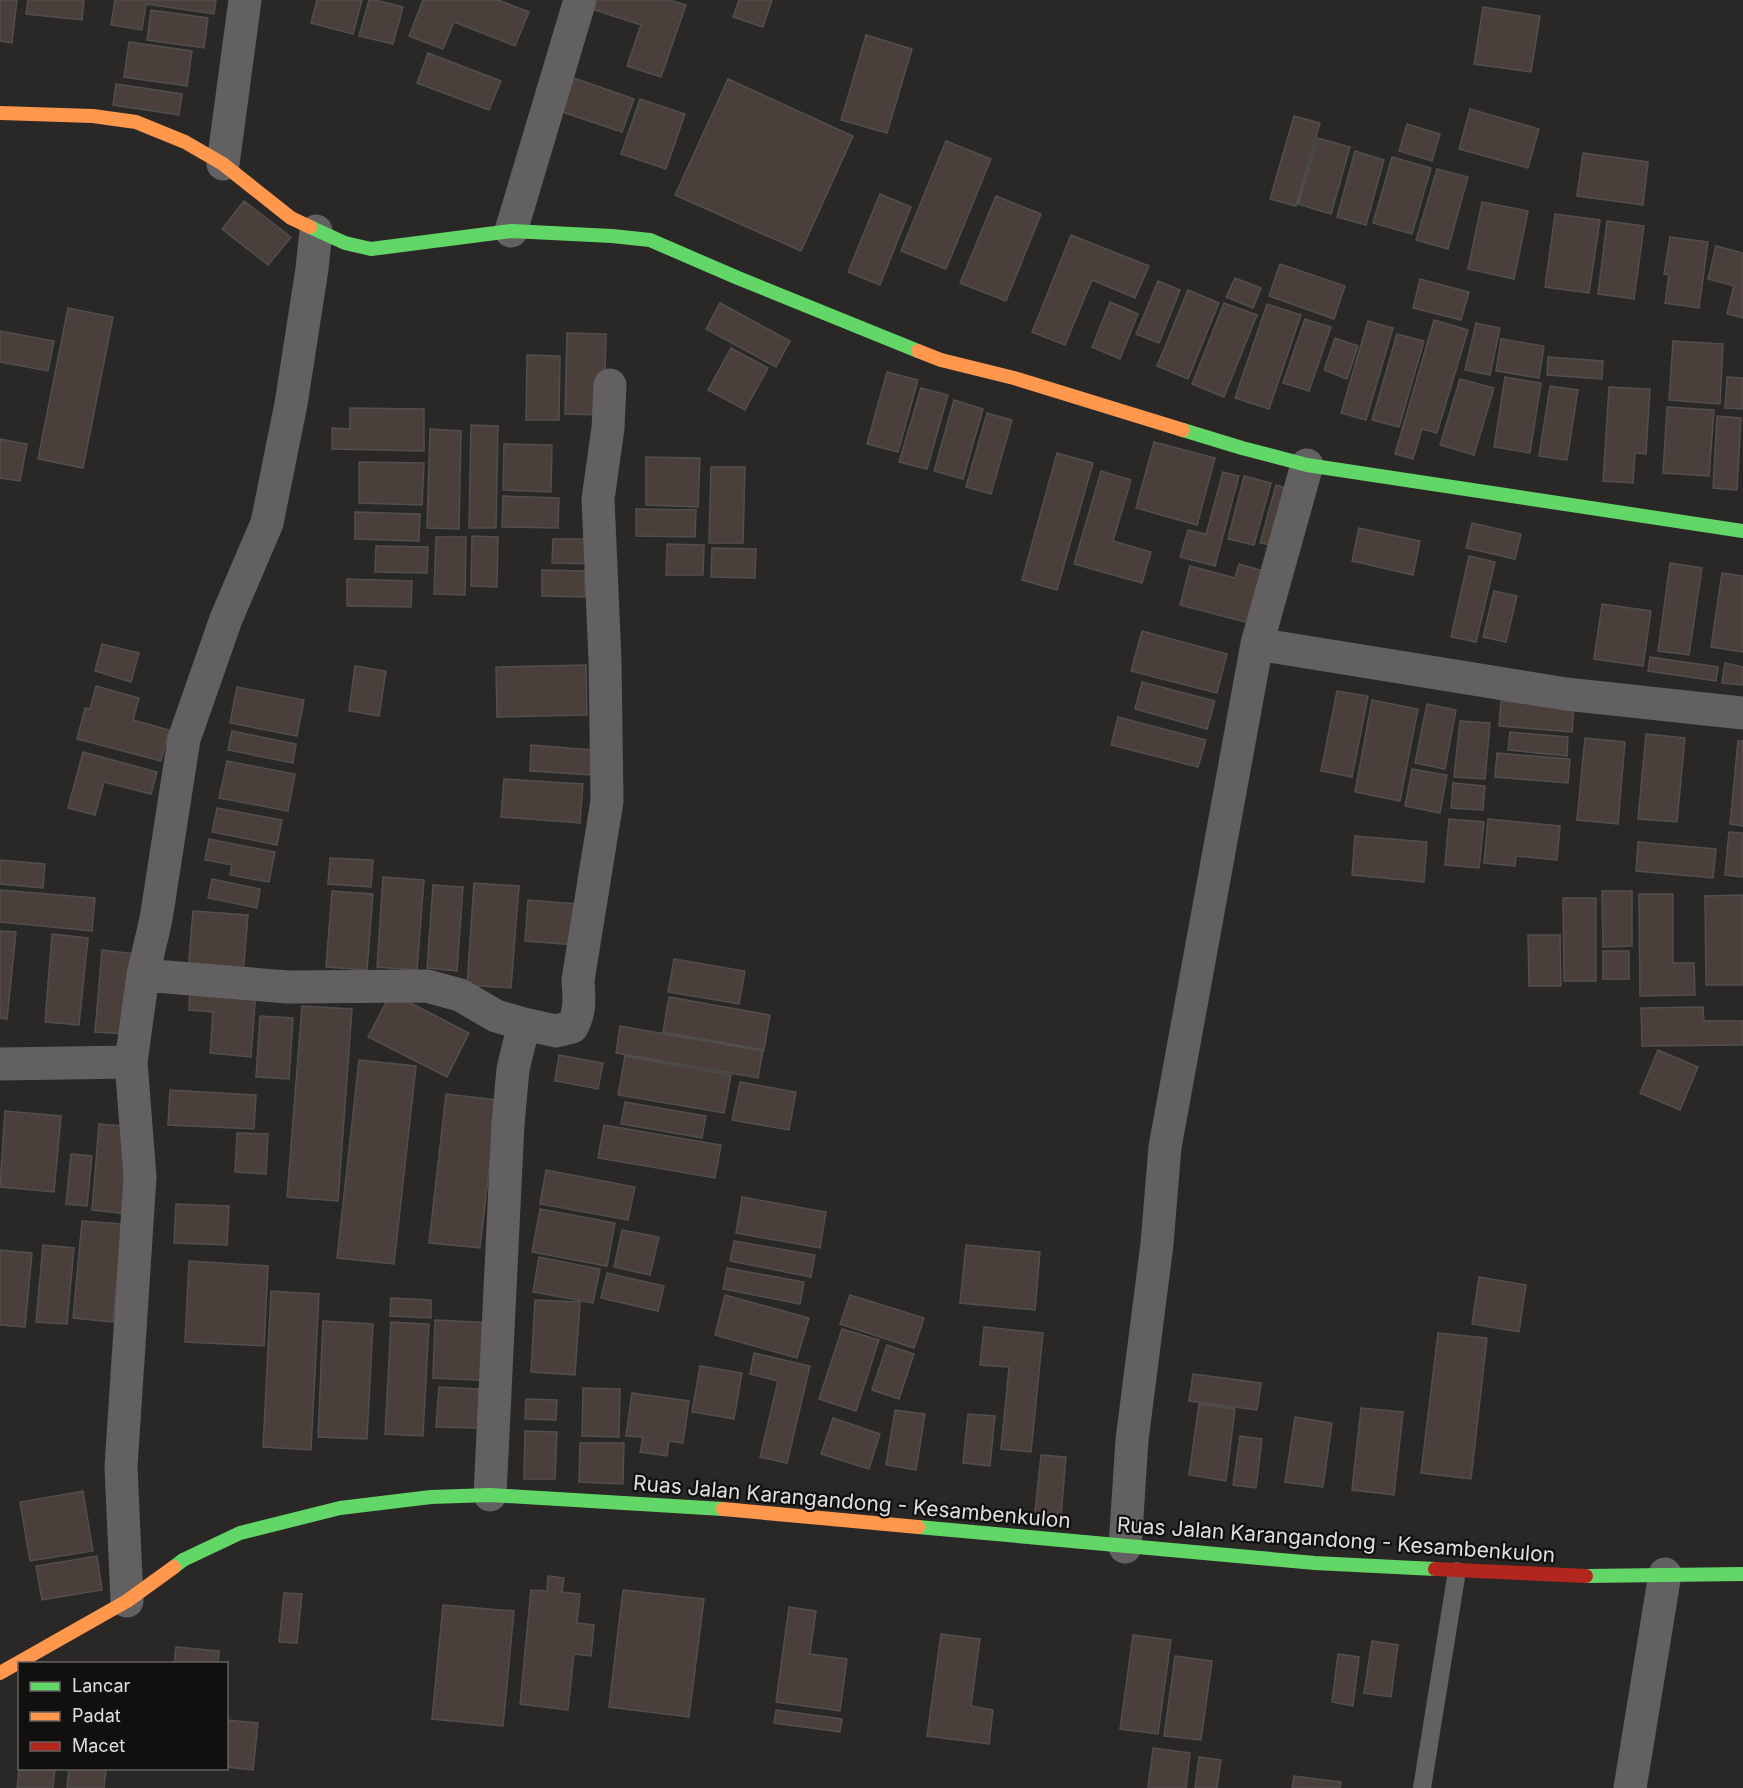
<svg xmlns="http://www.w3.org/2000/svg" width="1743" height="1788" viewBox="0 0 1743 1788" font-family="Inter,sans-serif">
	<rect width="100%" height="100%" fill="#2a2727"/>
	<path fill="#4b3f3b" stroke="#514f4e" stroke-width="1.5" d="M0,0H17L12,43L0,41Z
		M28,0H84L82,20L26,14Z
		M115,0H216L214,14L146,4L142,30L111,25Z
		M317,0H362L353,34L311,23Z
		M369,0H376L403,7L393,44L359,36Z
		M423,0H498L529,12L515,46L454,22L443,49L409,36Z
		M595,0H669L686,5L661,77L627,66L641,25L592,9Z
		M739,0H772L763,27L733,17Z
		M1483,7L1540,16L1531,72L1474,64Z
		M151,10L208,18L204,48L147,40Z
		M866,35L912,49L887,133L841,120Z
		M129,42L192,51L187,86L124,77Z
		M428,53L501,81L489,110L417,83Z
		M574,78L634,99L622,132L562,112Z
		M728,79L853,136L801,251L675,195Z
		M116,84L182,94L179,115L113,105Z
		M640,99L685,114L666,169L621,154Z
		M1470,109L1539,129L1528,168L1459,149Z
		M1294,116L1320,123L1296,206L1270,199Z
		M1407,124L1440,134L1432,161L1399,151Z
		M1318,138L1350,147L1331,214L1298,204Z
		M946,141L991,159L946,269L901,251Z
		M1355,151L1384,160L1366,225L1337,217Z
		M1583,153L1648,162L1643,205L1577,196Z
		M1392,157L1431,168L1412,234L1373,223Z
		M1437,169L1468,177L1448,249L1416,240Z
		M880,194L911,207L880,285L848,272Z
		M996,196L1041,214L1006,301L960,283Z
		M244,201L291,237L268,265L222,229Z
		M1482,202L1528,211L1514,279L1468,269Z
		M1555,214L1600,220L1589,293L1545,287Z
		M1607,221L1644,226L1634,299L1598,294Z
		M1071,235L1149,266L1135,298L1092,280L1065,345L1032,332Z
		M1670,237L1708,242L1699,308L1665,303L1669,275L1664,274Z
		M1716,246L1743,253V318L1727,314L1734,286L1708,279Z
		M1280,264L1345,286L1334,319L1269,296Z
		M1235,278L1261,288L1253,308L1226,297Z
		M1420,279L1469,292L1461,320L1413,308Z
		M1158,281L1180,290L1159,343L1136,334Z
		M1188,290L1219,303L1188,379L1157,366Z
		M1110,302L1138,314L1120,359L1092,347Z
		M720,303L790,341L776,367L706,329Z
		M1224,303L1257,315L1224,397L1192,384Z
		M1267,304L1301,315L1269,409L1235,398Z
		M68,308L113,317L83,468L38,459Z
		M1305,319L1331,327L1309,391L1283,383Z
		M1434,320L1468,330L1437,433L1422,429L1413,459L1395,454Z
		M1368,321L1393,328L1366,420L1341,413Z
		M1476,323L1500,328L1490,375L1465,370Z
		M0,331L54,341L48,371L0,362Z
		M567,333L606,334L604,415L565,414Z
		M1397,334L1424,341L1399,427L1372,420Z
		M1335,338L1358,346L1347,379L1324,370Z
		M1501,339L1544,346L1539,378L1496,371Z
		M1673,341L1723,344L1720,404L1669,400Z
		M731,348L768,368L745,410L708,390Z
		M527,355L560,356L559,420H526Z
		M1548,357L1603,361L1602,379L1547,375Z
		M887,372L918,380L898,452L867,444Z
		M1505,377L1541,383L1530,453L1494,447Z
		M1727,377L1743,378V409L1725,408Z
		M1460,379L1494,388L1474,455L1440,445Z
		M1550,386L1578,390L1567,460L1539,456Z
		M1609,387L1650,389L1646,454L1635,453L1633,483L1603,481Z
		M921,388L948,395L927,469L899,462Z
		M954,400L983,409L963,479L934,471Z
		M1667,407L1714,410L1709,476L1663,473Z
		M350,408L424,409V451L332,449V428L350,429Z
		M987,413L1012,420L991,494L966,487Z
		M1717,416L1741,418L1737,490L1713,488Z
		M471,425L498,426L496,528H469Z
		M430,429L461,431L459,529L427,528Z
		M0,439L27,444L20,481L0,478Z
		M1154,442L1215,458L1197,525L1136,508Z
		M504,444L552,445L551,492L503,490Z
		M1057,453L1093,463L1057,590L1022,580Z
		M646,457L700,458L698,507L646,505Z
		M359,462L424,463L422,505L359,503Z
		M711,467H745L743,543H709Z
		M1101,471L1131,480L1113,541L1151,552L1142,583L1074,564Z
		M1223,472L1239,476L1215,566L1180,557L1188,530L1206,534Z
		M1244,476L1271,483L1254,545L1228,539Z
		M1276,485L1294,490L1282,547L1260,543Z
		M503,496L559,498L558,528L502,527Z
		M636,509L696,510L695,537L636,536Z
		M355,512L420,514L419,541L355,539Z
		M1472,523L1521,534L1515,559L1466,548Z
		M1359,528L1420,541L1413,575L1352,561Z
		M472,536L498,537L497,587L471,586Z
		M436,537H466L465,595L434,594Z
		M553,539H594L593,564L552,563Z
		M667,544L704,545L703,575H666Z
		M376,546L428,547L427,573L375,572Z
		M712,548L756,549L755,578L711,577Z
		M1469,556L1495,562L1476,642L1451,637Z
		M1670,563L1702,568L1689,655L1658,651Z
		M1239,564L1267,572L1253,624L1180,605L1190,566L1235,578Z
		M542,570L585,571V597L542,596Z
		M1722,573L1743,576V652L1711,647Z
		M347,579L412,581L411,607L347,606Z
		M1494,591L1517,596L1506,642L1483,637Z
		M1602,604L1651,611L1643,666L1594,659Z
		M1142,631L1227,654L1217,693L1131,671Z
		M102,644L139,653L131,682L95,671Z
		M1650,657L1718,667L1716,681L1648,671Z
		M1725,663L1743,667V685L1722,683Z
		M586,665L587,715L497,717L496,667Z
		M355,666L386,671L379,716L349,711Z
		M1142,682L1215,701L1207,729L1135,709Z
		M96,686L139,698L133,720L169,730L161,761L77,739L85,708L90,709Z
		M237,687L304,700L297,736L230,723Z
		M1337,691L1368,696L1352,777L1321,771Z
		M1372,700L1418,709L1400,801L1355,792Z
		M1501,701L1574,708L1572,732L1499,726Z
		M1427,704L1456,710L1445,769L1415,763Z
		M1118,717L1206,740L1198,767L1111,745Z
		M1460,721L1490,723L1485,779L1454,777Z
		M232,731L296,744L293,763L228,750Z
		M1510,732L1568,737L1567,756L1508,750Z
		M1646,734L1685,738L1677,822L1638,819Z
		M1585,738L1625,742L1618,824L1577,820Z
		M1738,741H1743V826L1730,824Z
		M531,745L592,750L590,775L530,771Z
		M83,752L157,772L151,794L104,782L95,815L68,808Z
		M1497,753L1570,759L1568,783L1495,777Z
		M227,761L295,774L288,811L219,798Z
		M1412,769L1447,775L1440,813L1405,806Z
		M504,779L583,784L580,823L501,817Z
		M1453,783L1485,786L1483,810L1451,808Z
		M217,808L282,820L277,845L212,832Z
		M1449,819L1484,822L1479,868L1445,865Z
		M1488,819L1560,826L1557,860L1516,856L1515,866L1484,863Z
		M1729,832L1743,833V877L1725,875Z
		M1355,836L1427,842L1424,882L1352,875Z
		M209,839L275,852L269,882L230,875L232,865L205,860Z
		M1638,842L1716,849L1713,878L1636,871Z
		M330,858L373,860L371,887L328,884Z
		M0,860L45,864L43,888L0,884Z
		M383,877L424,880L417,970L377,967Z
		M212,879L260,889L257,908L208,898Z
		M474,883L519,886L511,988L467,985Z
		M433,885L463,887L457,971L427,968Z
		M0,890L95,898L92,931L0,922Z
		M332,891L373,894L367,970L326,967Z
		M1602,891H1632V946L1603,947Z
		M1639,894H1673V963H1694L1695,995L1640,996Z
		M1743,895V985H1706L1705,896Z
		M1563,898H1596V981H1564Z
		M528,900L577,904L575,945L525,941Z
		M193,911L248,915L243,975L188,970Z
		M0,931L16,932L7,1019L0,1018Z
		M52,934L88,938L79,1025L45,1022Z
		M1528,935H1560L1561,986H1529Z
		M102,950L135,954L127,1034L95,1032Z
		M1603,951H1629V979H1603Z
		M674,959L745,971L739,1004L668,992Z
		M190,984L256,989L251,1057L210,1053L213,1012L189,1010Z
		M391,993L469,1033L447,1077L368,1037Z
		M669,997L770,1015L764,1050L663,1032Z
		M302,1006L352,1009L338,1201L287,1197Z
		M1703,1007L1704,1021H1743V1045L1642,1046L1641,1008Z
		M260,1016L293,1018L289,1079L256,1077Z
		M620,1026L763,1051L758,1078L616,1053Z
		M1658,1050L1698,1067L1680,1110L1640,1093Z
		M559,1055L603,1063L598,1089L555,1081Z
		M625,1056L731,1075L724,1113L618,1095Z
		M359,1060L416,1066L394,1264L337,1258Z
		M740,1082L796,1092L789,1130L732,1120Z
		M170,1090L256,1095L254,1129L168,1125Z
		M446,1094L497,1100L480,1248L429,1243Z
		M625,1102L706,1116L702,1138L621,1124Z
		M5,1111L61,1116L54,1192L0,1187Z
		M99,1124L136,1127L128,1214L92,1210Z
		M604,1125L721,1145L715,1178L598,1158Z
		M237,1133L268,1134L266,1174L235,1172Z
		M71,1154L92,1156L87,1206L66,1204Z
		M546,1170L635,1187L628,1220L540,1204Z
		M742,1197L826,1212L820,1248L736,1233Z
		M176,1204L229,1206L227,1245L174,1243Z
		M540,1209L615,1223L607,1266L532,1252Z
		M82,1221L122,1224L113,1322L73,1318Z
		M622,1230L659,1237L650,1275L614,1267Z
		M734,1241L815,1255L811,1277L730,1261Z
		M43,1245L74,1248L67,1324L36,1322Z
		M966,1245L1040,1252L1035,1310L960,1303Z
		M0,1250L32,1253L25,1327L0,1325Z
		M539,1257L600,1269L593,1303L533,1292Z
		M189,1261L268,1266L264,1346L185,1342Z
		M727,1268L804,1282L800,1304L723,1289Z
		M607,1273L664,1286L658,1311L601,1298Z
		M1479,1277L1526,1285L1519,1332L1472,1324Z
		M271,1291L319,1294L311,1450L263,1447Z
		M725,1295L809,1318L797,1358L715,1335Z
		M850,1295L924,1318L914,1348L840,1324Z
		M391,1298L431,1300V1318L390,1316Z
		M535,1300L580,1302L575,1375L531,1372Z
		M435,1320L497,1323L494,1381L433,1378Z
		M323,1321L373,1324L367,1439L318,1437Z
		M391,1322L429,1324L423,1436L385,1434Z
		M984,1327L1043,1333L1031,1452L1001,1449L1009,1367L980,1365Z
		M842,1329L879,1340L856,1411L819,1399Z
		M1438,1333L1487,1338L1471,1479L1421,1473Z
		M887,1345L914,1354L899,1399L872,1390Z
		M754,1353L810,1366L787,1463L760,1457L778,1381L750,1374Z
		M700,1366L742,1373L734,1419L692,1412Z
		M1193,1374L1261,1383L1257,1410L1189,1401Z
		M439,1387L479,1389L478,1428L436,1427Z
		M583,1388L620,1389L619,1437L582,1436Z
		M632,1393L689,1401L683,1443L669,1441L667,1456L640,1452L643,1437L626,1436Z
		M526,1399L557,1400L556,1420L525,1419Z
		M1199,1404L1235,1409L1226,1481L1189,1475Z
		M1361,1408L1403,1412L1394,1495L1352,1490Z
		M895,1410L925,1414L916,1470L886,1465Z
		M968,1414L995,1416L990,1466L963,1463Z
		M1295,1417L1332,1423L1323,1487L1285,1482Z
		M833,1418L880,1434L869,1469L821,1454Z
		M525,1431L557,1432L555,1479H524Z
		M1240,1436L1262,1439L1256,1488L1233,1485Z
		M580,1443H624L623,1484L579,1482Z
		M1041,1455L1066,1457L1061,1515L1035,1512Z
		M83,1491L93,1551L30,1561L20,1502Z
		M97,1556L102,1590L42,1600L36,1566Z
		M548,1576L564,1578L562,1592L580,1594L577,1623L594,1625L591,1656L574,1654L568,1710L520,1704L531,1590L547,1591Z
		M623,1590L704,1599L689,1717L609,1707Z
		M284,1593L302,1594L297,1643L279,1642Z
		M443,1605L514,1611L503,1726L432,1719Z
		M789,1607L816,1611L810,1654L847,1659L840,1711L776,1702Z
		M941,1634L980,1639L971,1706L993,1710L989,1744L927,1736Z
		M1133,1635L1171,1640L1158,1734L1120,1729Z
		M1372,1641L1398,1645L1391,1697L1364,1693Z
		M176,1647L219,1651L218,1664H174Z
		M1338,1654L1359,1657L1353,1706L1332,1702Z
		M1175,1656L1212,1661L1201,1740L1164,1736Z
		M776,1710L842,1719L840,1732L774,1723Z
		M226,1720L258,1723L253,1770L226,1767Z
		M1153,1748L1190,1753L1186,1788H1148Z
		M1199,1757L1221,1760L1217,1788H1195Z
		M20,1760V1768H55L53,1788H17Z
		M69,1768L106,1769L104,1788H67Z
		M1294,1776L1341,1782L1340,1788H1292Z"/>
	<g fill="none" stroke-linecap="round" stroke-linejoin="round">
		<path stroke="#626060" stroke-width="18" d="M1422,1788L1457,1571"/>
		<path stroke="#626060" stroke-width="33" d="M223,164L245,0
			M511,231L580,0
			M1257,644L1566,694L1743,713
			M143,975L288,987L427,986L460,995L496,1016L524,1024
			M0,1064L131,1062
			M490,1495L508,1124L513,1069L524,1024L556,1031L572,1027C581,1011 579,998 578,980L607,801L605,660L598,499L608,428L610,385
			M1125,1547L1132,1440L1157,1244L1165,1147L1257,644L1307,465
			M127,1601L121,1467L140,1177L131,1062L143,975L156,919L184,739L226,619L267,523L291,404L312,269L316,231
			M1630,1788L1665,1574"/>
		<path stroke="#63d668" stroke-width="14" d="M310,227L345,243L371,249L511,231L612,236L650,240L738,278L918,351
			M1183,430L1242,448L1307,465L1743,531
			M918,1527L1315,1563L1435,1569
			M174,1567L183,1560L240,1533L340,1508L431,1497L490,1495L723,1509
			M1586,1576L1743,1574"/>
		<path stroke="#ff974d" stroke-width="14" d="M0,113L93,116L136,122L185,142L223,164L291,218L310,227
			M918,351L941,360L1014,378L1183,430
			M723,1509L918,1527
			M0,1673L127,1601L174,1567"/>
		<path stroke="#b3261e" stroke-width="14" d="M1435,1569L1586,1576"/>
	</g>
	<g text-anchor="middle" stroke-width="4.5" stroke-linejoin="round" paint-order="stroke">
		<g font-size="21" fill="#e1dede" stroke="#120f0f">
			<text transform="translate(852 1502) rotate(5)" y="7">Ruas Jalan Karangandong - Kesambenkulon</text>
			<text transform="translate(1336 1540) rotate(4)" y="7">Ruas Jalan Karangandong - Kesambenkulon</text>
		</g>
	</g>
	<rect x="18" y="1662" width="210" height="108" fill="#120f0f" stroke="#656262" stroke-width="1.5"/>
	<rect x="30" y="1682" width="30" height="9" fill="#63d668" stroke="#656262" stroke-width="1.5"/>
	<text x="72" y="1692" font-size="18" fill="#e1dede">Lancar</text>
	<rect x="30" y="1712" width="30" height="9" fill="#ff974d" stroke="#656262" stroke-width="1.5"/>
	<text x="72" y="1722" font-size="18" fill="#e1dede">Padat</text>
	<rect x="30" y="1742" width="30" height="9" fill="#b3261e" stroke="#656262" stroke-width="1.5"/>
	<text x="72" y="1752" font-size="18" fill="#e1dede">Macet</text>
</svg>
